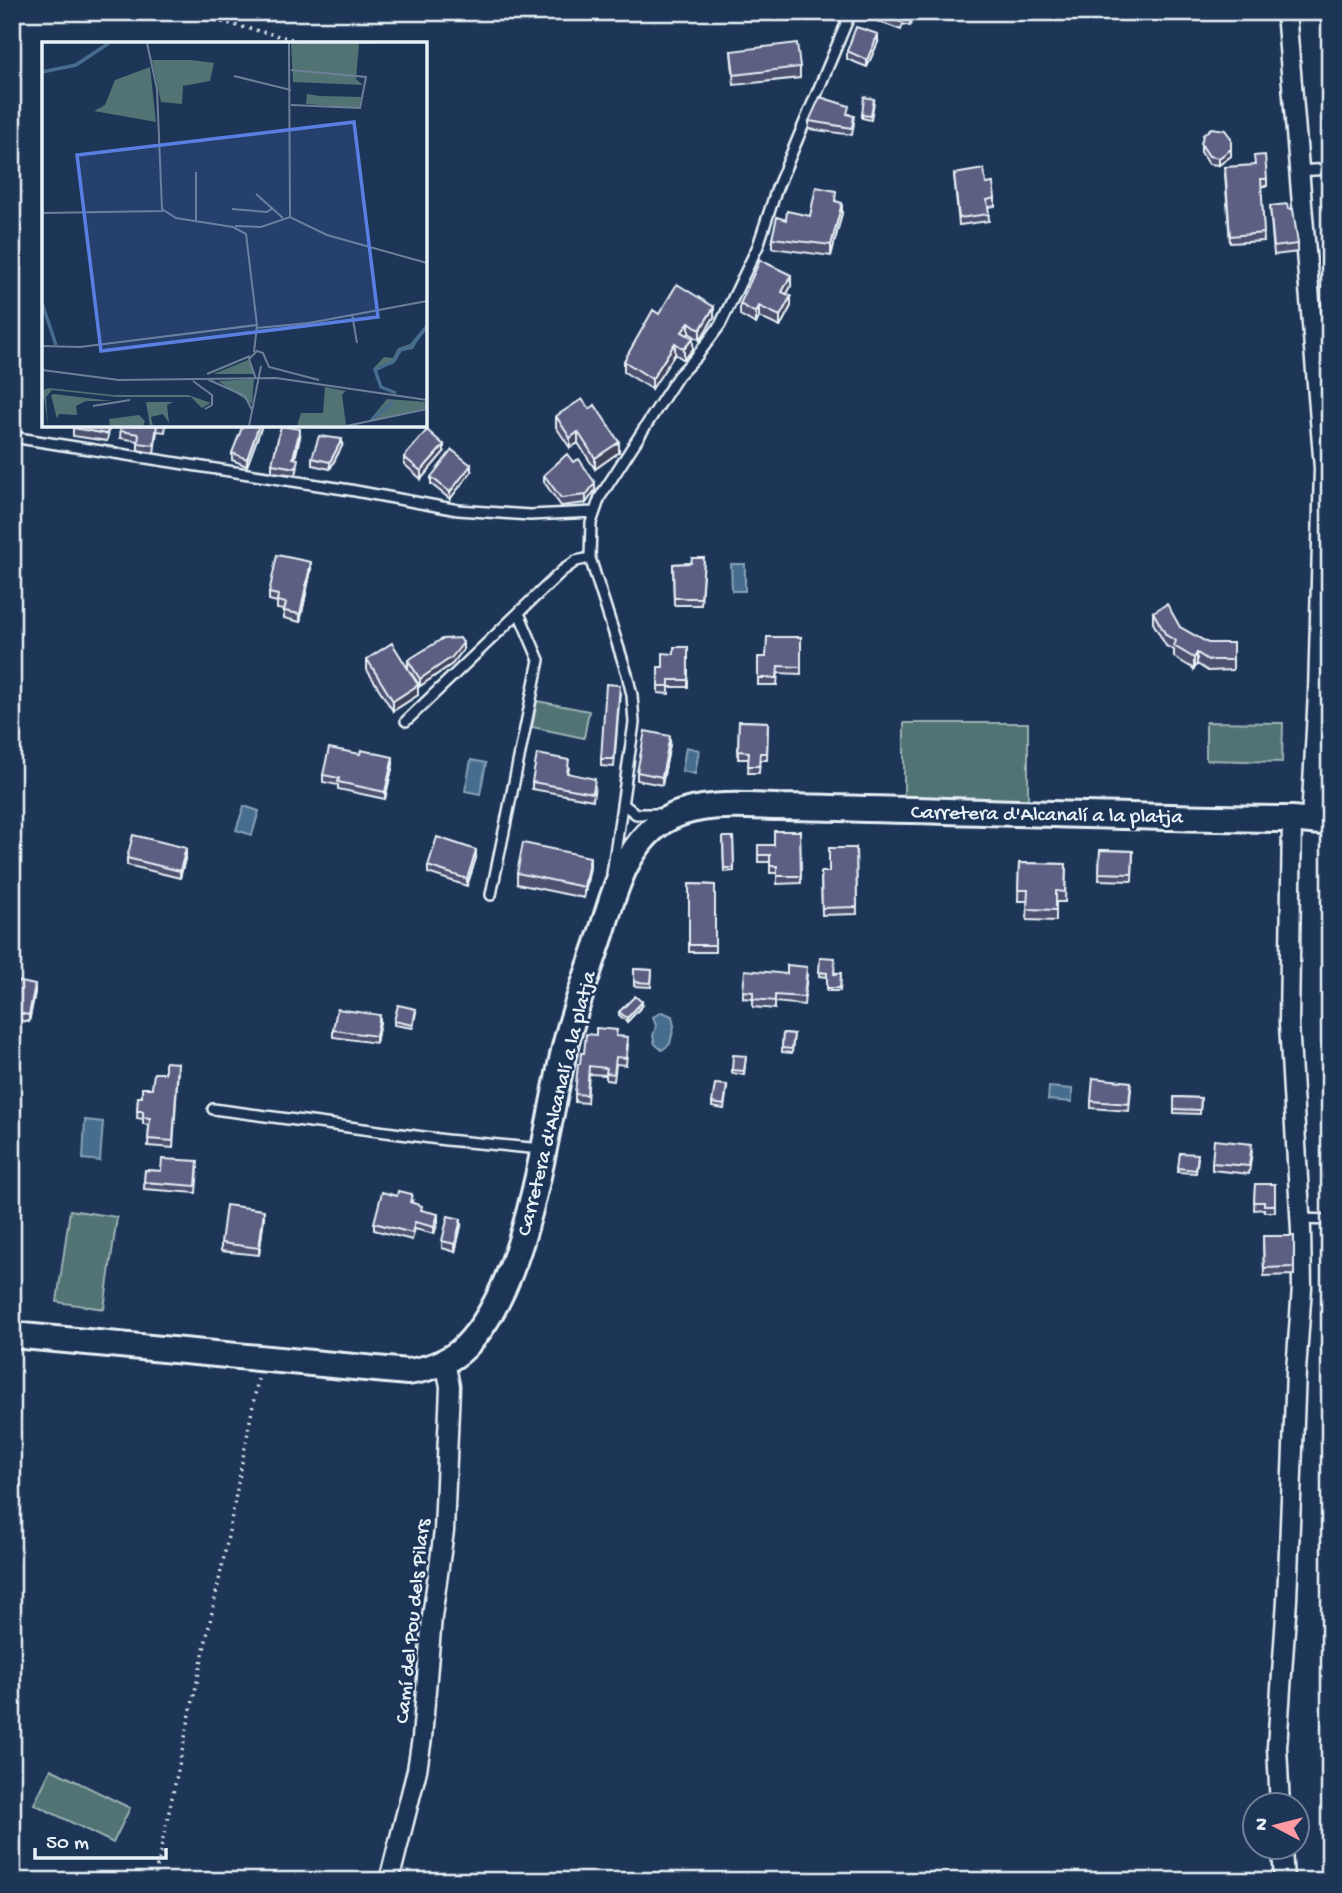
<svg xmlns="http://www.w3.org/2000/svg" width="1342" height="1893" viewBox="0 0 1342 1893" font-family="'Gochi Hand',sans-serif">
	<rect width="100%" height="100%" fill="#1d3557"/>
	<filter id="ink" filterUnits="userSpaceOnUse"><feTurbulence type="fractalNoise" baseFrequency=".0143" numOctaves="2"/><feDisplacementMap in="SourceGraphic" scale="14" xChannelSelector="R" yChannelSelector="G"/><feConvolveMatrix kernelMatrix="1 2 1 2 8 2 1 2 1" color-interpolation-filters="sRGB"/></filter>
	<g filter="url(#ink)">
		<path fill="#517373" stroke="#9cb2b6" stroke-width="2" d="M537,701L589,711L584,738L532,727Z
			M1206,722L1283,723L1282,762L1206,760Z
			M904,723H1028V802L904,800Z
			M70,1210L117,1217L104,1309L57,1302Z
			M51,1769L130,1808L113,1843L34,1804Z"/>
		<path fill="#466d8e" stroke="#87a2b8" stroke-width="2" d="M731,564H745V591H732Z
			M686,747L699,750L695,774L682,771Z
			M471,760L486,763L480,794L465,791Z
			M244,806L259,811L252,835L236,830Z
			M662,1012L672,1016L674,1026L670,1044L662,1050L655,1044L653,1036L656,1026L653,1017Z
			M1049,1087L1072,1089V1102L1048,1100Z
			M85,1120L103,1122L100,1161L83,1159Z"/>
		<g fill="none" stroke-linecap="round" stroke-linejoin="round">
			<g stroke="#e8f1f8" stroke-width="14">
				<path id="service" d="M1298,171L1330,169
					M12,437L350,490L458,510L530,515L594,512
					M406,721L562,571L576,561L590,558
					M623,804L636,814H662
					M612,874L634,723L632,695L627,674L590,558L591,523L600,497L678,376L697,356L720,325L758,246L777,188L851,12
					M491,895L539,660L519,613
					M213,1109L446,1140L541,1149
					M1301,1219L1330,1220"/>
			</g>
			<g stroke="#e8f1f8" stroke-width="23">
				<path id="minor" d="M1286,12L1324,468L1318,693L1311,821
					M1280,1806L1277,1747L1287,1600L1296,1371L1302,1287L1301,1230L1289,1023L1292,819
					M1282,1848L1284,1881
					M389,1881L417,1770L422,1738L432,1617L444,1531L450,1386L445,1362"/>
			</g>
			<g stroke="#e8f1f8" stroke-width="30">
				<path id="secondary" d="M12,1335L408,1372C429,1369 449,1363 465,1347C530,1281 544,1131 566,1043C576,1003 591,966 603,928C615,887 630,837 671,817C703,802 743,806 777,807C807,807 837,808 866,809C1008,812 1150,818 1292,819L1330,823"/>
			</g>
			<path stroke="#e8f1f8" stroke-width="3.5" stroke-dasharray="2 5" stroke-linecap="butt" d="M181,12L308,43
				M154,1881L224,1557L258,1379"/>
			<use href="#service" stroke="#1d3557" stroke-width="9"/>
			<use href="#minor" stroke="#1d3557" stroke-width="18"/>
			<use href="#secondary" stroke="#1d3557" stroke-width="24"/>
		</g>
		<path fill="#4e5170" stroke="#e8f1f8" stroke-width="2" d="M872,12H914V17L910,26L903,24L901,30L872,19Z
			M878,42L867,67L847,59V51Z
			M731,51L800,67V78L734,85Z
			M874,102L871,120L862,118V115Z
			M849,114L854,123L852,135L809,129V121Z
			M1231,138V156L1219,165L1209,164L1201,152V144Z
			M954,174L995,198V206L988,207L989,221L959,225Z
			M1225,174L1267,179V186H1261L1264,241L1230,243Z
			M836,201L842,213L831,256L772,248V238L786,220L810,216Z
			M1270,206L1288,209L1298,244V252L1274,255Z
			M791,286L787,294L791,306L780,327L759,317L756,324L740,315V304Z
			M659,314L714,317L700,340L689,333L687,335L693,349L684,360L675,354L652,389L624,372V361Z
			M556,416L619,452L595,469L578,443L570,448L556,427Z
			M73,425H110L107,441L73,436Z
			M121,425H166L165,432L157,431L154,453L138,450V441L120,438Z
			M261,425V428L247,466L232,460V453Z
			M300,437L295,459L298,466L296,475L272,472V464Z
			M342,446L330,469L312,465V458Z
			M444,452L421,479L404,464V457Z
			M471,472L450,499L431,484V477Z
			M544,475L595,490L586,503L561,506L544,482Z
			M704,558L701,605H674L673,564L691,563Z
			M311,570L300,622L284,618V610L277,609V602L269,600V593Z
			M1153,612L1208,643H1233V670L1208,671L1197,664L1194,669L1174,657V650L1166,646L1153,623Z
			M801,637V674L778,673L777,685H758V657H766Z
			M688,647V687H669V694L658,693V667H663L674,654Z
			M463,650L452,664L420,686L409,670L418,695L393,711L367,670V659L408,667V660Z
			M620,692L614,767L601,766V759Z
			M739,721L768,722L767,760H760L759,773H748L749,759H738Z
			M670,744L662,785L637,780V772Z
			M393,764L385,799L338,789V785L323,782V775Z
			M569,767L568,774L595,786L593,800L532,789V782Z
			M800,831L801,883L777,884V873H770V862H758V845H774Z
			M723,837H733L734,871L724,872Z
			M856,848L857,914L822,915L821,872H829Z
			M1100,850L1133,851L1132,881L1099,880Z
			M186,855L180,878L127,865V858Z
			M476,858L467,886L428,873V866Z
			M1019,863L1066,864L1065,902H1056V921L1027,920L1028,901H1018Z
			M590,867L584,898L517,884V873Z
			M689,884L715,885V952H689Z
			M634,969L652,970L651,987L634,986Z
			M819,972L841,973L840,991H827V977L819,976Z
			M787,974L807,975L804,1005L775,1002V1009L753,1007V999L743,998V991Z
			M12,980L35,992L29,1022L12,1019Z
			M642,1006L627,1022L619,1015V1012Z
			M416,1012L413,1028L394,1025V1021Z
			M380,1022L376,1043L333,1037V1030Z
			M783,1033L794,1034L792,1053L782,1052Z
			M616,1036L628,1044L626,1065L616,1064L614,1081L606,1080V1075L589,1074L587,1103L575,1102V1094L580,1064L584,1053Z
			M746,1056L744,1075L732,1073V1070Z
			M178,1070L173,1148L148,1146L149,1125L143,1124V1119L137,1118L138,1097H142L152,1088Z
			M727,1088L724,1109L712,1107V1103Z
			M1131,1089L1129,1111L1091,1108V1101Z
			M1174,1097L1201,1098L1200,1114L1174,1113Z
			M1252,1151L1249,1174L1212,1170V1163Z
			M1180,1153L1198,1158L1196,1173L1178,1172Z
			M198,1168L196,1193L144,1189L145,1170L161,1171Z
			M1255,1184H1275V1212H1264V1209L1254,1210Z
			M412,1201L411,1203L438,1222L434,1234L415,1229L412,1240L374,1230V1223Z
			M264,1217L259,1255L221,1251V1243Z
			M461,1226L455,1252L442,1248V1241Z
			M1263,1236H1294V1275L1264,1276Z"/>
		<path fill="#40425b" stroke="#e8f1f8" stroke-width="2" d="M913,12L914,17L910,26V19Z
			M878,34V42L867,67V60Z
			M1231,149V156L1219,165V158Z
			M842,203V213L831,256V245Z
			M791,275V286L782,303V292Z
			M791,296V306L780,327V316Z
			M759,306V317L756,324V313Z
			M714,307V317L700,340V330Z
			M689,322V333L682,343V332Z
			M693,338V349L684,360V349Z
			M675,343V354L652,389V379Z
			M259,425H261V428L247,466V459Z
			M300,429V437L293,466V458Z
			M578,432V443L570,448V438Z
			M342,439V446L330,469V462Z
			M619,442V452L595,469V458Z
			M444,445V452L421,479V471Z
			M471,465V472L450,499V492Z
			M595,483V490L586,503V495Z
			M311,562V570L300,622V614Z
			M463,643V650L452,664L420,686V679Z
			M1197,653V664L1194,669V658Z
			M418,685V695L393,711V701Z
			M670,736V744L662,785V777Z
			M393,757V764L385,799V792Z
			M186,848V855L180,878V871Z
			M476,850V858L467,886V879Z
			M590,857V867L584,898V887Z
			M35,985V992L29,1022V1015Z
			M642,1002V1006L627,1022V1018Z
			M380,1015V1022L376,1043V1036Z
			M264,1210V1217L259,1255V1248Z
			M438,1214V1222L434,1234V1227Z
			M461,1219V1226L455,1252V1244Z"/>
		<path fill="#5b5e82" stroke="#e8f1f8" stroke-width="2" d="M872,12H913L910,19L903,17L901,22Z
			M856,27L878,34L867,60L847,51Z
			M797,43L800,67L734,75L731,51Z
			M820,97L849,106L847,114L854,116L852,128L809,121Z
			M864,97L874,99L871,116L862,115Z
			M1211,128L1225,130L1231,138V149L1219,158L1209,156L1201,144L1203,135Z
			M1265,155L1267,179H1261L1264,233L1230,236L1225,167L1255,165L1254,156Z
			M984,169L986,184L993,183L995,198L987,200L989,214L959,218L954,174Z
			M816,187L836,191L835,201L842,203L831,245L772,238L777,217L786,220L787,211L810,216Z
			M1287,204L1288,209H1293L1298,244L1274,247L1270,206Z
			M760,260L791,275L782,292L791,296L780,316L759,306L756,313L740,304Z
			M677,284L714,307L700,330L689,322L682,332L693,338L684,349L675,343L652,379L624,361L653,310L659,314Z
			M582,399L589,409L595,405L619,442L595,458L578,432L570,438L556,416Z
			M73,425H109L107,434L73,428Z
			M121,425H157L154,445L138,443L139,434L120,431Z
			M243,425H259L247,459L232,453Z
			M281,426L300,429L293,458L298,459L296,468L272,464Z
			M427,430L444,445L421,471L404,457Z
			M319,436L342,439L330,462L312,458Z
			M452,450L471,465L450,492L431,477Z
			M567,454L573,462L579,459L595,483L586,495L561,498L544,475Z
			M277,555L311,562L300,614L284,611L286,603L277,601L278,595L269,593Z
			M692,558H704L701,598H674L673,564L691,563Z
			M1167,604L1180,627L1208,643H1233V660H1208L1197,653L1194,658L1174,646L1176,641L1166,635L1153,612Z
			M767,637H801V667L778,666L777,678H758V657H766Z
			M460,638L463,643L452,657L420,679L408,660L442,639Z
			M392,643L418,685L393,701L367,659Z
			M674,647H688V680H669V686H658V667H663V653L674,654Z
			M606,684L620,685L614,759H601Z
			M739,721L768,722L767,753H760L759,766H748L749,752L738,751Z
			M645,731L670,736L662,777L637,772Z
			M329,748L360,754L361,750L393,757L385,792L338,782L339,778L323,775Z
			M537,754L569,760L567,773L595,779L593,793L532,782Z
			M774,831H800L801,876H777V866H770V855H758V845H774Z
			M133,835L186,848L180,871L127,858Z
			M437,837L476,850L467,879L428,866Z
			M723,837H733L734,868H724Z
			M523,843L590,857L584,887L517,873Z
			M829,848H856L857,907L822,908L821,872H829Z
			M1100,850L1133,851L1132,874L1099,873Z
			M1019,863L1066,864L1065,892L1056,891V910L1027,909L1028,890H1018Z
			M689,884L715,885V945H689Z
			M820,957L835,958L834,974L841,973L840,988H827V973L819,972Z
			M787,965L807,967L804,997L775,995V1001L753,999V992L743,991L745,970L787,974Z
			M634,969L652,970L651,983L634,982Z
			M12,980L35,985L29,1015L12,1012Z
			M635,996L642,1002L627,1018L619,1012Z
			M398,1005L416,1009L413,1025L394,1021Z
			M337,1009L380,1015L376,1036L333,1030Z
			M596,1028L617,1030L616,1036L628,1037L626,1058L616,1057L614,1074L606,1073L607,1068L589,1066L587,1095L575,1094L578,1064H580L581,1053H584L586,1034L596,1035Z
			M783,1033L794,1034L792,1049L782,1048Z
			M733,1055L746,1056L744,1071L732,1070Z
			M165,1062L178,1063L173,1141L148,1139L150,1118L143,1117V1111H137L138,1097H142V1088H152L154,1073H165Z
			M1093,1078L1131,1082L1129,1104L1091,1101Z
			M715,1084L727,1085L724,1105L712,1103Z
			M1174,1097L1201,1098L1200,1110L1174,1109Z
			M1214,1140L1252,1144L1249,1166L1212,1163Z
			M1180,1153L1198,1154L1196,1170L1178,1168Z
			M162,1159L198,1161L196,1186L144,1182L145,1170L161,1171Z
			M1255,1184H1275V1205H1264V1202H1254Z
			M398,1191L412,1194L410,1202L422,1206L421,1210L438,1214L434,1227L415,1222L412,1233L374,1223L382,1192L397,1196Z
			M226,1205L264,1210L259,1248L221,1243Z
			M448,1216L461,1219L455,1244L442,1241Z
			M1263,1236H1294V1267L1264,1268Z"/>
	</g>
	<g text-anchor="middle" stroke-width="5" stroke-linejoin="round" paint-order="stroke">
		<g font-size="21" fill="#e8f1f8" stroke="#1d3557">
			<text transform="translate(1047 813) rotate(1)" y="7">Carretera d'Alcanalí a la platja</text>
			<text transform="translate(555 1103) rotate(-76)" y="7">Carretera d'Alcanalí a la platja</text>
			<text transform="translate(411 1621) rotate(-84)" y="7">Camí del Pou dels Pilars</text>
		</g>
	</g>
	<g transform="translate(42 42)">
		<rect width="385" height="385" fill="#1d3557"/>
		<path d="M249,1H342L317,2L314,37L321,43L251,40ZM110,18H149L172,21L168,39L141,44L140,62L119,60ZM108,25L114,80L52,69L63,63L73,38ZM265,52L278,54L319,55L317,66L264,62ZM385,282L371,307L360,309L351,322L331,327L342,315L351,316L356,306L368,302ZM206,318L213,332H171ZM212,337L210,362L176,339ZM283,345L304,349L300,353L304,383L255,384L259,371H281ZM7,346L71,353H146L169,361L160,366L149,355H75L10,348L4,355L6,384L1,348ZM9,353L12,352L70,359H44L34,364L35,373L17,372L15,377ZM345,357L385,360V366L327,379ZM104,360H131L125,363L127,381L121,372L109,375L111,384H108ZM97,373L103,379L101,384H68L67,377Z" fill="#517373"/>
		<path fill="none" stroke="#466d8e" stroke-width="3.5" d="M0,30L34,23L67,1M0,261L14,303M354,351L339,345L333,328L352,319L358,308L369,305L385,284M330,377L351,360"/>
		<path fill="none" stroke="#6e8097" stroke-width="2" d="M105,1L115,47L120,167L134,176L191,185L204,192L215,283L212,310M247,1L248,175M192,34L249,48M249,63L318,66L324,35L249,28M214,152L241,176M190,167L225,170L231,166M0,171L121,169M154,179V130M193,184L219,185L248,175L285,193L385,221M310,272L315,301M215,286L267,281L385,259M0,304L38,305L215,283M0,328L77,338L234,336L385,358M165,332L208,314M165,337L203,354L210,368M214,337L207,317L215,309L221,311L227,325L277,338M151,339L170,353V363L163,367M51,364L88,358M207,384L219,324M304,384L385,367"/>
		<path fill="#5a7fe2" fill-opacity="0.15" stroke="#5a7fe2" stroke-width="3.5" d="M312,80L336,275L59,309L35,113Z"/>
		<rect width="385" height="385" fill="none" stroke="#e8f1f8" stroke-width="3.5"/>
	</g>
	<rect width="1342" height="1893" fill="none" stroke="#1d3557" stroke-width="42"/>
	<rect x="21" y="21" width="1300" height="1851" fill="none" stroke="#e8f1f8" stroke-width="2.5" filter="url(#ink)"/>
	<g transform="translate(1276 1826) rotate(277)"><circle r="33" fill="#1d3557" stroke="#6e8097" stroke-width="2"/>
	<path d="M0-5L12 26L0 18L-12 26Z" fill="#ff9aa2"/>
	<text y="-10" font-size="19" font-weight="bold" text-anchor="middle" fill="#e8f1f8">N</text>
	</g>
	<path d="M35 1848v10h131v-10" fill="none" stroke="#e8f1f8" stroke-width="3.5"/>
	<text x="46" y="1848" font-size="21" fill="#e8f1f8" stroke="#1d3557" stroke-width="5" paint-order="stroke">50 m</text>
</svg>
